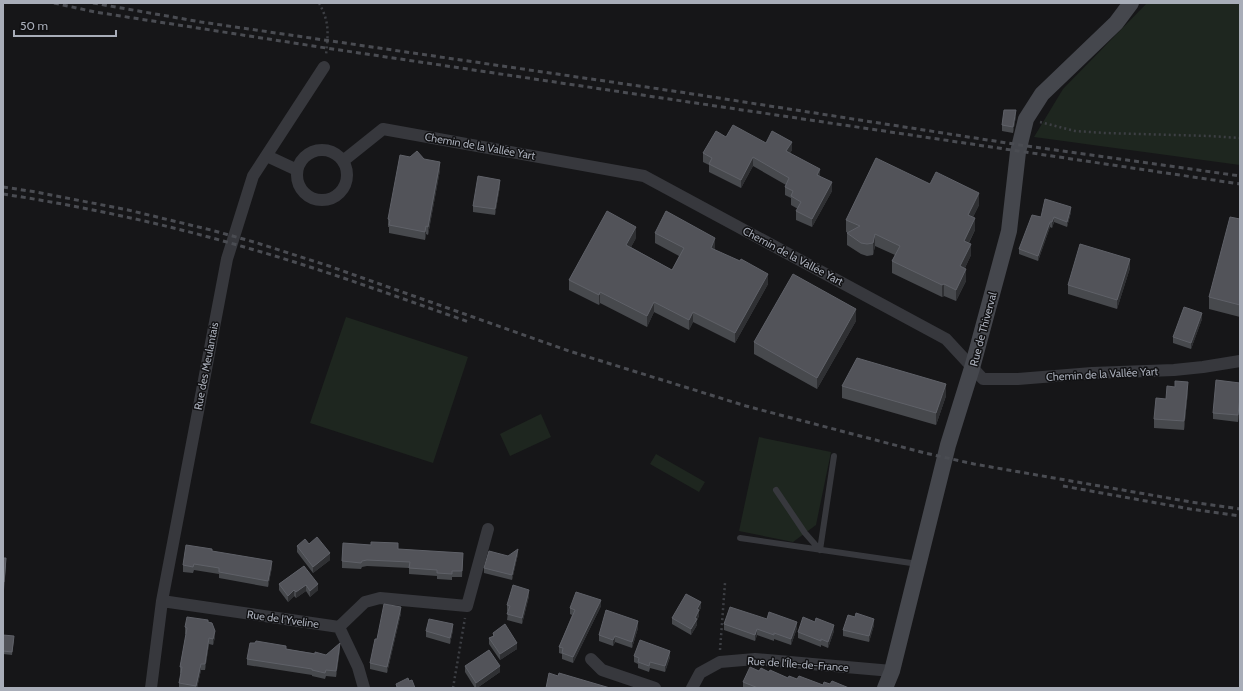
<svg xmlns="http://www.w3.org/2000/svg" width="1243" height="691" viewBox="0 0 1243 691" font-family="Cabin,sans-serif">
	<rect width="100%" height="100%" fill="#161618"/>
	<path fill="#1e261f" d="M1147,3H1240V165L1034,137L1063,89Z
		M346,317L468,357L433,463L310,423Z
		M541,414L551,437L510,456L500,434Z
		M759,437L831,452L816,525L793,542L739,531Z
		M656,454L705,482L699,492L650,464Z"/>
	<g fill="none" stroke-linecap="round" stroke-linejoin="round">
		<path stroke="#3d3f44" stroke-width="2.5" stroke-dasharray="2 3" stroke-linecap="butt" d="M319,3C330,23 328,33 326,55
			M1040,122L1075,131L1105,133L1210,136L1240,138
			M720,650L725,583
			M453,688L465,618"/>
		<path stroke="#37383d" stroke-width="6" d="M776,490L805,533L820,550
			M740,538L918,564
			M820,550L834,456"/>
		<path stroke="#37383d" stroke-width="12" d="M297 175a25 25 0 1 1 50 0a25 25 0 1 1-50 0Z
			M267,156L297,170
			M343,161L383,129L644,176L946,339L983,379H1018L1092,373L1174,370L1203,367L1240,361
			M162,601L339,627L358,667L364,688
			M339,627L365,602L380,598L467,606L488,529
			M591,659L602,670L655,688
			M151,688L162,601L227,259L253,176L324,67
			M692,688L700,673L720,662L755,659L892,671"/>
		<path stroke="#45474d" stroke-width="16" d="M885,688L892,671L948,445L972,368L1009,231L1018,152L1026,119L1042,94L1116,23L1131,3"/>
		<path stroke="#4a4c52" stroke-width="3" stroke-dasharray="5 4" stroke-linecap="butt" d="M54,3L95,12L326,48L1240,184
			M93,3L201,22L680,92L1020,145L1240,176
			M3,187L36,192L128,210L211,230L254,242L329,266L569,351L746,406L925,453L974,464L1191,502L1240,509
			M3,194C87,207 170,225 251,249C325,270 397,297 469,322
			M1063,486L1190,509L1240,516"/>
	</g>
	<path fill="#47494d" d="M1016,116L1013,133L1002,131V125Z
		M726,137L766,143L792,150L790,153L820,176L832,191L812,227L796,220V211L798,209L791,205V198L785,195V187L786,185L753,166L741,188L709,172V165L703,162V153Z
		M410,157L424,159L440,170L428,235L426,234L425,240L389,233V227H388V219Z
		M930,184L979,205L973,217L975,230L969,243L971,255L965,268L966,281L956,301L944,296L942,297L892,273V261L895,255L875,246L873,255L867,256L861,254L847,245V233H849L846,232V220Z
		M500,186L495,215L473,212V206Z
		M1071,212L1067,227L1054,222L1052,228L1050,227L1038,261L1019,254V249L1041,217Z
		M1240,219V317L1209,309V297Z
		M655,233L715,249V250L768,284L735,343L693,322L689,330L654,312L647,327L600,303L599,305L569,290V280L636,238L631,247L672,270L679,256L655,243Z
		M1130,268L1117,309L1068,294V285Z
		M1202,319L1191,349L1173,343V337Z
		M856,321L817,389L754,354V342Z
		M1240,383V403L1238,422L1213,419V413Z
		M842,386L946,396L936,425L842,398Z
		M1188,391L1184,430L1154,428V419L1166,399Z
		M309,544L330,560L313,573L297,552V546Z
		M398,549L463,559L462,577H452V580L437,579V576L409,574V568L367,566L362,567L361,569L342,568V561Z
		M212,551L272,567L268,587L219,578V574L194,570L193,573L183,572V565Z
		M518,554L512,580L484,573V568L508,556Z
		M3,558L6,566L4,590H3Z
		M304,566L318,590L310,597L306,591L296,598L294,596L288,602L279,590V584Z
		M529,596L522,624L507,620L508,612L507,611V605Z
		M601,606L573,663L562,659V654L559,653V647L572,615L570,614V608Z
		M701,608L699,611V616L697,620V625L691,635L672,624V618Z
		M401,613L387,673L370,669V663L377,639Z
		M208,622L215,637L213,645L209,644L205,670H201L197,688H179V683L181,673H180V667L186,634H185V627Z
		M815,622L834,631L828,648L821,645V647L798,638V632Z
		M724,624L797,628L791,645L774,639V641L757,635L755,641L724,630Z
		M874,625L869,642L843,636V630Z
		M638,628L632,648L615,642L613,646L599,641V635Z
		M453,630L450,644L426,637V631Z
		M493,633L517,649L500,660L489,644V638L493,636Z
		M3,635L14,639L12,655L3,654Z
		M286,649L326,655L340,649L336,677L326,676L325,679L312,676V675L247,665V659Z
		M634,656L670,657L665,672L650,668L649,672L638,668V664L634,662Z
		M465,666L500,672L477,688H475L465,672Z
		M759,671L769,672L788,678L823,685L830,684L849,688H743V682Z"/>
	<path fill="#2f3033" d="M1016,110V116L1013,133V127Z
		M792,142V150L786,160V151Z
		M753,157V166L741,188V180Z
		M440,162V170L428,235V227Z
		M820,169V178L817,175Z
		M500,180V186L495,215V209Z
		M832,182V191L812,227V219Z
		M979,193V205L968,227V215Z
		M1071,207V212L1067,227V222Z
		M1054,217V222L1052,228V222Z
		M975,218V230L964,252V241Z
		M1050,222V227L1038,261V256Z
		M426,226V234L425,240V232Z
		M636,227V238L626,256V245Z
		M875,234V246L873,255V243Z
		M715,238V249L711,258V248Z
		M971,244V255L960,278V266Z
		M1130,259V268L1117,309V300Z
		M966,269V281L956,301V290Z
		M768,274V284L735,343V333Z
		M944,284V296L942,297V285Z
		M600,292V303L599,305V295Z
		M654,302V312L647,327V316Z
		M856,309V321L817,389V378Z
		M693,312V322L689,330V320Z
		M1202,313V319L1191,349V343Z
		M1188,382V391L1184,430V421Z
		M946,384V396L936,425V413Z
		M1240,397V403L1238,422V415Z
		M518,549V554L512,580V575Z
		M330,553V560L313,573V567Z
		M272,561V567L268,587V581Z
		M318,584V590L310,597V591Z
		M306,585V591L296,598V592Z
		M294,590V596L288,602V596Z
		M529,590V596L522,624V618Z
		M601,600V606L573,663V657Z
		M701,602V608L699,611V616L697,620V625L691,635V629L695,618L697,609Z
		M401,607V613L387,673V667Z
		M874,619V625L869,642V636Z
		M638,621V628L632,648V642Z
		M797,622V628L791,645V639Z
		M453,624V630L450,644V638Z
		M834,625V631L828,648V642Z
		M757,629V635L755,641V635Z
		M215,631V637L213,645V639Z
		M615,636V642L613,646V640Z
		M209,638V644L205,670V664Z
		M340,643V649L336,677V671Z
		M517,643V649L500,660V654Z
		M670,651V657L665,672V666Z
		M201,664V670L197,688H196Z
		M500,666V672L477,688H476V683Z"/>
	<path fill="#525359" stroke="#5f6168" d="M1004,110H1016L1013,127L1002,125Z
		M733,125L766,143L772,131L792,142L786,151L820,169L817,175L832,182L812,219L796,211L801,202L791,196L793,191L785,187L789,178L753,157L741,180L709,164L712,158L703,153L716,131L726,137Z
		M417,151L424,159L440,162L428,227L426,226L425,232L389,225L390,220L388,219L400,155L410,157Z
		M876,158L930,184L936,172L979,193L968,215L975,218L964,241L971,244L960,266L966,269L956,290L944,284L942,285L892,261L900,246L875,234L873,243L867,244L861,243L847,233L860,226L846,220Z
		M478,176L500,180L495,209L473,206Z
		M1045,199L1071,207L1067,222L1054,217L1052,222H1050L1038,256L1019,249L1032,215L1041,217Z
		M607,211L636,227L626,245L672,270L684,248L655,233L666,211L715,238L711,248L740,261L741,259L768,274L735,333L693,312L689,320L654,302L647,316L600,292L599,295L569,280Z
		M1230,217L1240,219V305L1209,297Z
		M1080,244L1130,259L1117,300L1068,285Z
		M793,274L856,309L817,378L754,342Z
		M1184,307L1202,313L1191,343L1173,337Z
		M857,358L946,384L936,413L842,386Z
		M1216,380L1240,383V397L1238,415L1213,413Z
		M1175,381L1188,382L1184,421L1154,419L1156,398L1166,399L1167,386L1175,387Z
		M317,537L330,553L313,567L297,546L305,539L309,544Z
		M371,542L398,543V549L463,553L462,571H452V574L437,573V570L409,568L410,562L367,560L362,561L361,563L342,561L343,543L371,545Z
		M186,545L212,549V551L272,561L268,581L219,572V568L194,564L193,567L183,565Z
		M518,549L512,575L484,568L489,551L508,556Z
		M3,558H6L4,582H3Z
		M304,566L318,584L310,591L306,585L296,592L294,590L288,596L279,584Z
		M513,585L529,590L522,618L507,614L510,606L507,605Z
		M576,592L601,600L573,657L562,653L563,648L559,647L575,610L570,608Z
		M686,594L701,602L697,609L699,610L695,618L697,619L691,629L672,618Z
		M384,604L401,607L387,667L370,663L375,639H377Z
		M730,607L767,619L769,612L797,622L791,639L774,633V635L757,629L755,635L724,624Z
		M606,610L638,621L632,642L615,636L613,640L599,635Z
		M856,613L874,619L869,636L843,630L848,615L855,617Z
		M187,617L208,620V622L212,623L215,631L213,639L209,638L205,664H201L196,686L179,683L182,667H180L187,628L185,627Z
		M803,617L815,622L816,618L834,625L828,642L821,639V641L798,632Z
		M429,619L453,624L450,638L426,631Z
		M505,624L517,643L500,654L489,638L494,636L493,633Z
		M3,635L14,636L12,652L3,651Z
		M640,640L670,651L665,666L650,662L649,666L638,662L639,658L634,656Z
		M256,641L286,646V649L315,654V652L326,655L340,643L336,671L326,670L325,673L312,670V669L247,659L250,643H255Z
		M489,650L500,666L476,683L465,666Z
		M750,667L759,671L761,668L769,672L770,670L788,678L789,676L797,679L799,676L823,685L824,682L830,684L832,681L849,688H758L743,682Z
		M549,673L558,676L559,673L610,688H546Z
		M408,678L409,681L412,680L415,688H395L397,687L396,684Z"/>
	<g text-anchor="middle" stroke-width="3" stroke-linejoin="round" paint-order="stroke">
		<g font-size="11" fill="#a8adb8" stroke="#111113">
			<text transform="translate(480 146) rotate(10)" y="4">Chemin de la Vallée Yart</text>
			<text transform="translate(793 256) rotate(28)" y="4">Chemin de la Vallée Yart</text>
			<text transform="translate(983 329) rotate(-75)" y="4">Rue de Thiverval</text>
			<text transform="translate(206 366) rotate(-79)" y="4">Rue des Meulantais</text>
			<text transform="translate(1102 374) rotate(-3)" y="4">Chemin de la Vallée Yart</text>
			<text transform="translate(283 619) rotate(8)" y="4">Rue de l'Yveline</text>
			<text transform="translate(798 664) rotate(4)" y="4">Rue de l'Île-de-France</text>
		</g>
	</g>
	<rect width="1243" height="691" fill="none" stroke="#a8adb8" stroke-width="8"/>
	<path d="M14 30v6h102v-6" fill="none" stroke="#a8adb8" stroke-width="2"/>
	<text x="20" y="30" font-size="12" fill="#a8adb8" stroke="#111113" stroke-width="3" paint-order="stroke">50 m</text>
</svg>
